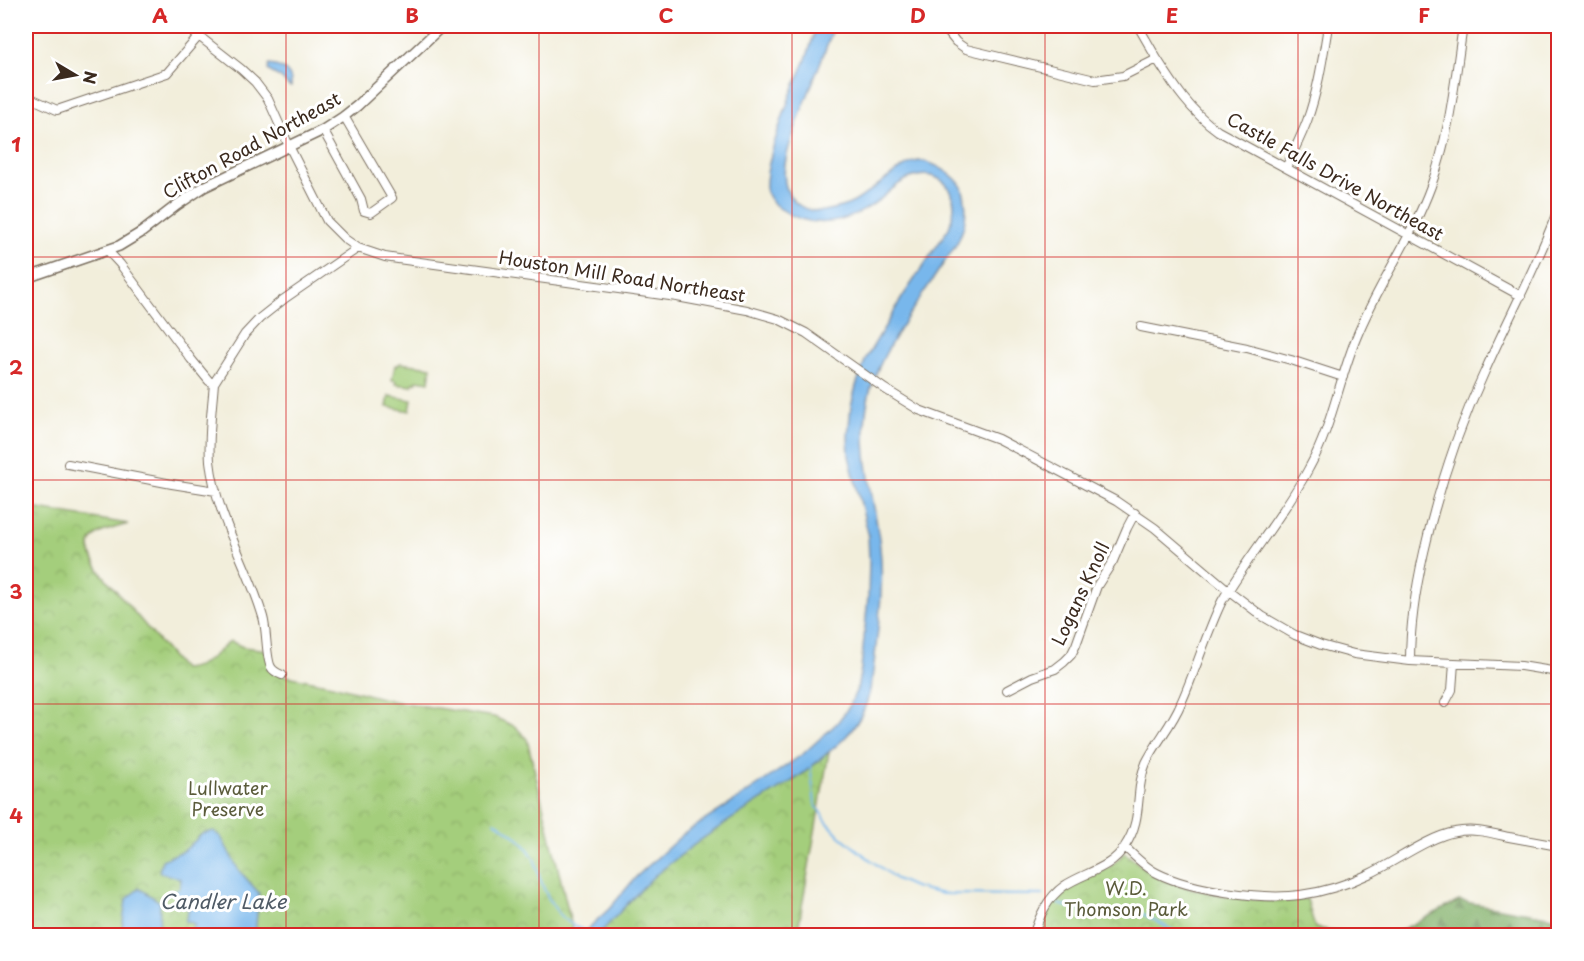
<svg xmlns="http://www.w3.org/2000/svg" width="1584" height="961" viewBox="0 0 1584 961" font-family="'Playpen Sans',sans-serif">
	<defs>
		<pattern id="forest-firs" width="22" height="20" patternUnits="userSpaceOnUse" patternTransform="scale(1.5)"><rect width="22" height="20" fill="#83b16b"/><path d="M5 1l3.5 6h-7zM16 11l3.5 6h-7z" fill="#6c9057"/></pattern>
		<pattern id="park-crowns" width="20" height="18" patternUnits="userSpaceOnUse" patternTransform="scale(1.5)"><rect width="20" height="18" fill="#a4ce7b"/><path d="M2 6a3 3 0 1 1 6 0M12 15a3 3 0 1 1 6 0" fill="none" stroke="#8eb16a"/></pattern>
	</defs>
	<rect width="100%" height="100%" fill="#fff"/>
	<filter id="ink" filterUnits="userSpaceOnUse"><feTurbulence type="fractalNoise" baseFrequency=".0167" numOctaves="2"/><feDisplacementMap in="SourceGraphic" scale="12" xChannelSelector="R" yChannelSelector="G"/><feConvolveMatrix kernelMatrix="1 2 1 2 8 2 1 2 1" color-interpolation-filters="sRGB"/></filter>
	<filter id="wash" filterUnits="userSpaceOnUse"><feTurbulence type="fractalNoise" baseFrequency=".008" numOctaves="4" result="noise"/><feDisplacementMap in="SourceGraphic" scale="24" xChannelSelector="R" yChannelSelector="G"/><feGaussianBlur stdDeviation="1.35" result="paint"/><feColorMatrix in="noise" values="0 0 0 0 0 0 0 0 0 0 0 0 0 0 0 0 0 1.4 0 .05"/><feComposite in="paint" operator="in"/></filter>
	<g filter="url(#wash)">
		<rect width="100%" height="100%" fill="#f2eedb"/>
		<path fill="#a4ce7b" stroke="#707c4c" stroke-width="1.5" d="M400,363L431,367L429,382L417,380L416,383H413L412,386L396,384L397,381L392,380L395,365L397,366Z
			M389,396L412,400L410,411L387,407Z"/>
		<path fill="url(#forest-firs)" stroke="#5f6e44" stroke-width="1.5" d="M1459,901L1558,918V935H1391Z"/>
		<path fill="url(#park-crowns)" stroke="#707c4c" stroke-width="1.5" d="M26,507L128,524C93,534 77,537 102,574L182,669C203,669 215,654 230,641L243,647L268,650V660L282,675L332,685L393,701L494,717L516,727L527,739L574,935H26Z
			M831,740L797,935L590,936L652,872Z
			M1125,853L1154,876L1185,887L1220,895L1272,901L1307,899L1315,928L1365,935L1039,936L1044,916L1054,899L1069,888L1110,867Z"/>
		<path fill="#78b7ec" stroke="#5a7085" stroke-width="1.5" d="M816,26H834C824,54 813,82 802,110C793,136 772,179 794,201C803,210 812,212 823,211C834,209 845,207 854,202C871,193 902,162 919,161C933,161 956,176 962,187C966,198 967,214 964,225C960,242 948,257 939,270C915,307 876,357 868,400C858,449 875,499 880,547C884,584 879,620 875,656C872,680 870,704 856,724C848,737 836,746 824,756C815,764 805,773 794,780C758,802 720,825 686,851C675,860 662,869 651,879C633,897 616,917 598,935L580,936L610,908L636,877L682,835L741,797L803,754L837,723L849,707L857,689L861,669L868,597L869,561L868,533L849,456L848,436L851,406L856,386L866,358L903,296L949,228C951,220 954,213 954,205C953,182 934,171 913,177C899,181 890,192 879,200C848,224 814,232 779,208C774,204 770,201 767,194C761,176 781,122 788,102C793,86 802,72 807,56C811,46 813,36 816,26Z
			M269,65C282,66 293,72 291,87C285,85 286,82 282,79C278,75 272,74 268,70Z
			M213,831L221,837L238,869L259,893L255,935H189L195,924L185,921L189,909L180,904L173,891L180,888L181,879L159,872L162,860L185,850L202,834Z
			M139,888L160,902L159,935H121L126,900Z"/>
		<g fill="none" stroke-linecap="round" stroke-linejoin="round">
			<path stroke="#78b7ec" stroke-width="2" d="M810,765L815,804L827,822L840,836L856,849L896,879L914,887L943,894L1043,895
				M494,821C508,830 523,840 532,855C537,862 537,873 541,881C549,904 563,924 586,931
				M1058,904L1077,909L1133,916L1143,914L1183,936"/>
		</g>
	</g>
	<g filter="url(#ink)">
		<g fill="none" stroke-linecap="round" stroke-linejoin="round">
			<g stroke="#7b6f60" stroke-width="10">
				<path id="minor" d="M186,26L241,69L255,82L268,99L289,146L327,221L345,239L358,248L385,257L398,259L677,297L747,310L778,319L806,333L885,389L919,410L998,439L1116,501L1155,528L1228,590L1262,616L1295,635L1321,645L1354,654L1410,661L1521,666L1558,672
					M943,26L956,42L966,49L1095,80L1123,76L1157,59L1138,26
					M1157,59C1174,86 1191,112 1218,131L1521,296
					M26,96L57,110L167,73L199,36
					M323,130L361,199L364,211L371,213L392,198L344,116
					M1286,168C1293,152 1301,137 1307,121C1318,91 1323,57 1328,26
					M108,251L120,264L191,359L209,381L214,383C212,409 208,435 210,461C216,517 248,565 263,617C267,630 266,659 271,667C273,671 277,673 282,675
					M1141,327L1247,348L1291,360L1343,377
					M214,383L245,334L260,318L284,299L358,248
					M68,464L172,484L216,491
					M1410,661C1410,624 1416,587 1424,552C1438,490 1458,429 1485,371C1509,316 1538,265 1558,209
					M1007,690L1032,677L1055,669L1064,662L1071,655L1076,645L1097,586L1113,561L1127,528L1135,513
					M1445,703L1452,690L1454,663
					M1125,847C1134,856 1145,867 1157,873C1190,890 1262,900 1300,895C1324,892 1348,884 1369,874C1395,862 1428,837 1455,832C1473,828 1491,833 1509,837C1526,840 1542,843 1558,846
					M1033,936C1039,917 1047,898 1064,886C1085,872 1111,869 1125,846C1144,818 1134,790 1146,763C1156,742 1172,725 1181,703C1196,670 1206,634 1222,601C1249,555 1284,515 1309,468C1332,427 1339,379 1357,336C1378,284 1412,238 1431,186C1450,135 1455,78 1463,26"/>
			</g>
			<g stroke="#7b6f60" stroke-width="12">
				<path id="major" d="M26,278L119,246L142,232L177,205L204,187L323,130L343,117L357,106L442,26"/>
			</g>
			<use href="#minor" stroke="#fff" stroke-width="8"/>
			<use href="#major" stroke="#fff" stroke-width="9"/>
		</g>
	</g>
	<path fill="none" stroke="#d62828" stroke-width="1.5" stroke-opacity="0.55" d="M286,26V936M539,26V936M792,26V936M1045,26V936M1298,26V936M26,257H1558M26,480H1558M26,704H1558"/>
	<g text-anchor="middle" stroke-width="6" stroke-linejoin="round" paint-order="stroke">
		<g font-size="18" fill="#3b2a1e" stroke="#fff">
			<text transform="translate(252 146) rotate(-29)" y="6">Clifton Road Northeast</text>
			<text transform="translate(1335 177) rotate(29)" y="6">Castle Falls Drive Northeast</text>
			<text transform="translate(622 277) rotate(9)" y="6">Houston Mill Road Northeast</text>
			<text transform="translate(1081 594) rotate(-65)" y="6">Logans Knoll</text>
		</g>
		<g font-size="18" fill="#5a5b3a" stroke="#fff">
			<text x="228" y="795">Lullwater<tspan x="228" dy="21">Preserve</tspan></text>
			<text x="1126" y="895">W.D.<tspan x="1126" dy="21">Thomson Park</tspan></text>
		</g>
		<g font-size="20" font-style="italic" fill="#505b66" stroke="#fff">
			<text x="223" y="909">Candler Lake</text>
		</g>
	</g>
	<rect width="1584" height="961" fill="none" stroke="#fff" stroke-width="66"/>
	<g transform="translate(75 75) rotate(100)" stroke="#ffffff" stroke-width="4.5" paint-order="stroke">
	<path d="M0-4.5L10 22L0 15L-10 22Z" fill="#3b2a1e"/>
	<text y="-9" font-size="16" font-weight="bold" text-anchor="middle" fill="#3b2a1e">N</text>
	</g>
	<rect x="33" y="33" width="1518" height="895" fill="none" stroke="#d62828" stroke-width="2"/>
	<g font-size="20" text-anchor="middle" font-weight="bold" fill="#d62828">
		<text x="160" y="23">A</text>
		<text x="412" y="23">B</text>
		<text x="666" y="23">C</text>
		<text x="918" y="23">D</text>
		<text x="1172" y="23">E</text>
		<text x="1424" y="23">F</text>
		<text x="16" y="152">1</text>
		<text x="16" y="375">2</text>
		<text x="16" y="599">3</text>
		<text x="16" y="823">4</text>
	</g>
</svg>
